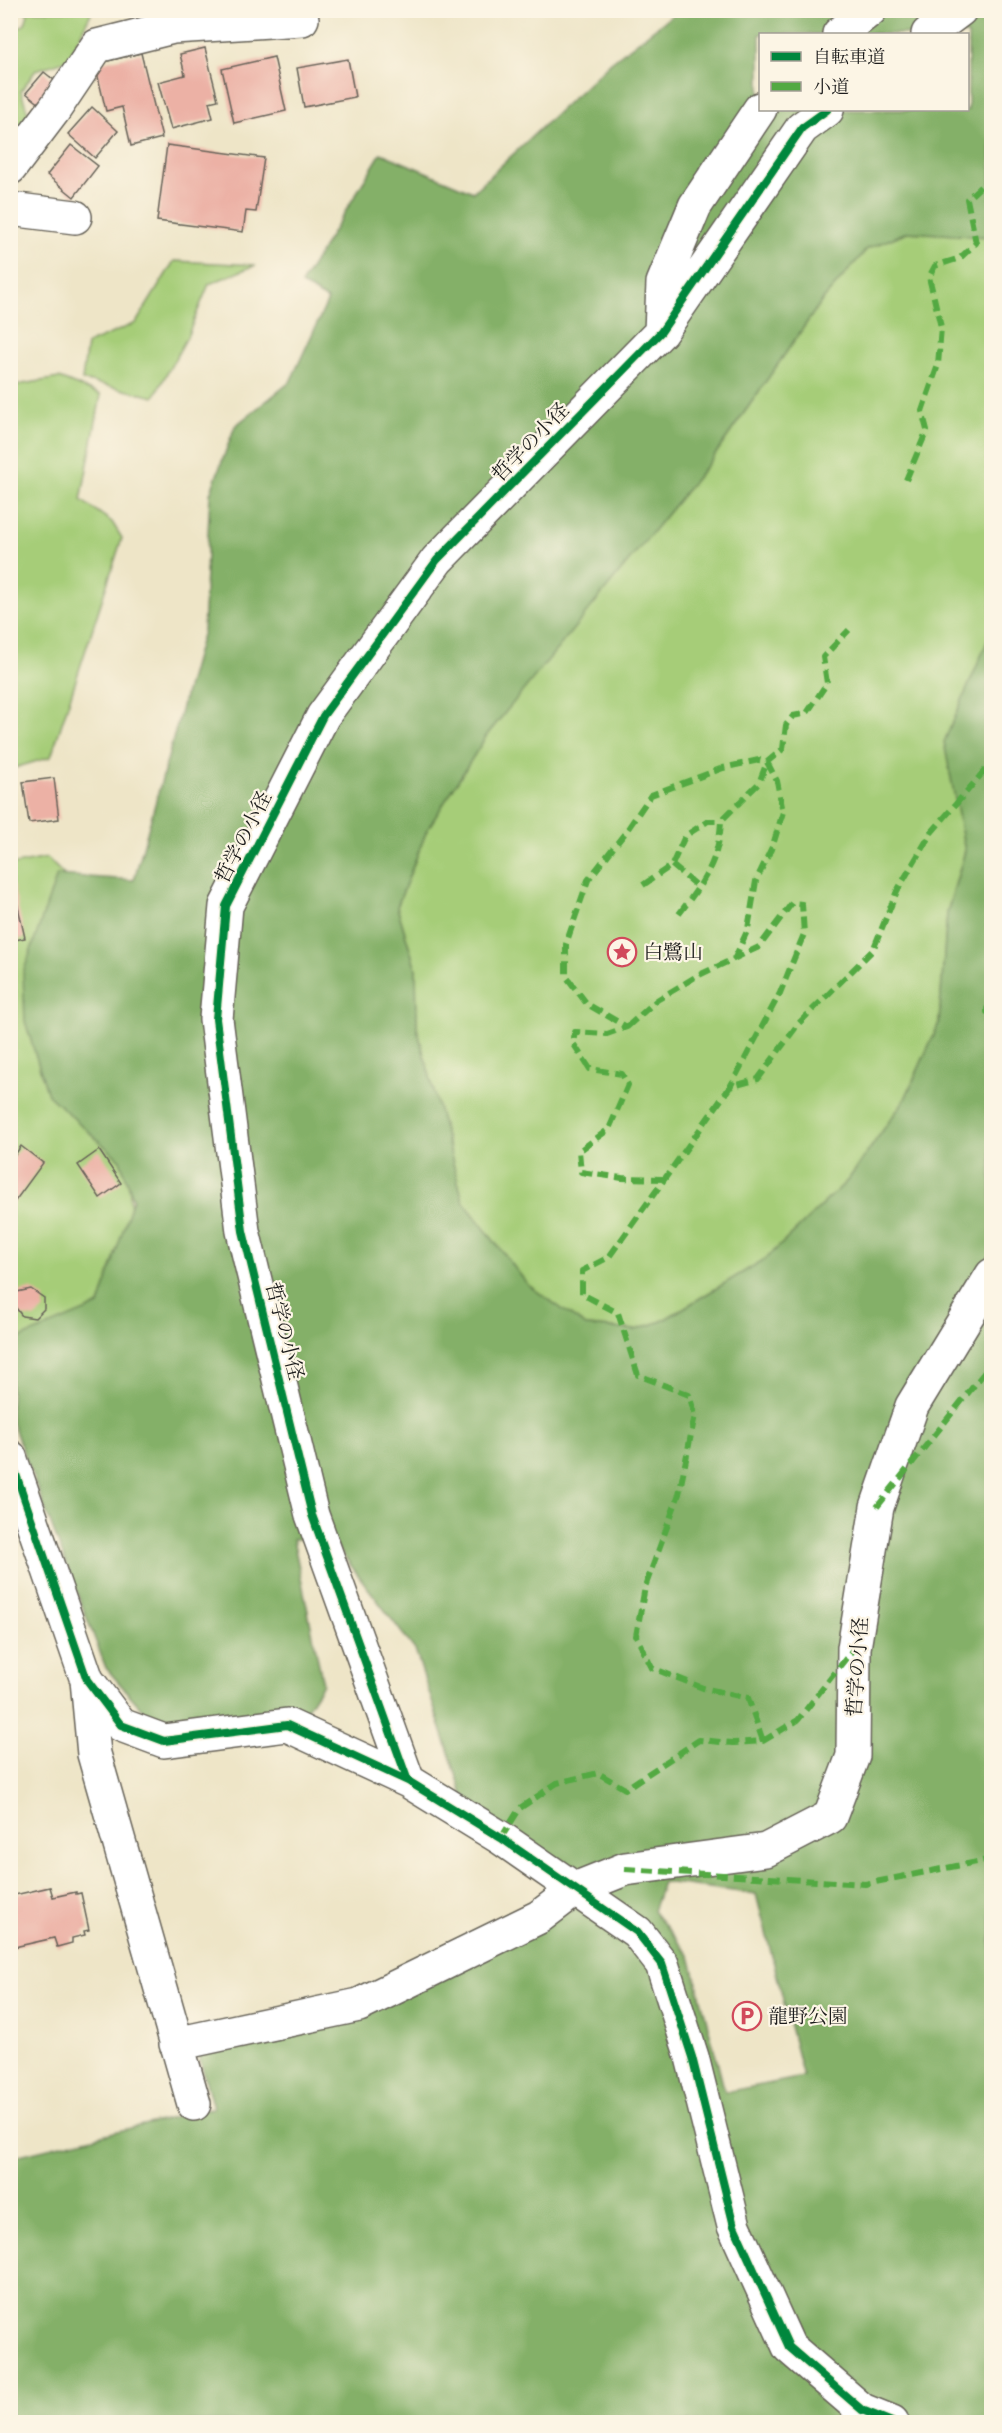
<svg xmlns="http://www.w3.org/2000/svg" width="1002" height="2433" viewBox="0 0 1002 2433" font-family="'IM FELL French Canon','Noto Serif JP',serif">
	<rect width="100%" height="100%" fill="#fcf5e5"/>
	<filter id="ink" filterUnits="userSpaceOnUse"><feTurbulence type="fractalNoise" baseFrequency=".0167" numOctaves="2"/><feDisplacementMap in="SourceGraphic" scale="12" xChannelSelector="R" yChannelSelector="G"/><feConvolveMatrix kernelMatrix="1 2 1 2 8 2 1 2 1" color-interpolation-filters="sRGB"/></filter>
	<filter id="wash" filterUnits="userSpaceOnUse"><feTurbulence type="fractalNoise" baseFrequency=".008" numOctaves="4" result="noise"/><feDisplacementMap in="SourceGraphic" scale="24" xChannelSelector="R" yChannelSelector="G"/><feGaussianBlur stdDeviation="1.35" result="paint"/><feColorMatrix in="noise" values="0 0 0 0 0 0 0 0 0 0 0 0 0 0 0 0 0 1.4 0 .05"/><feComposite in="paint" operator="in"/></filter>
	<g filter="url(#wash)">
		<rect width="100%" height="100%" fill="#eee5c7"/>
		<path fill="#a6cd78" stroke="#61744a" stroke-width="1.5" d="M24,11H92L68,60L36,70L21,91L30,120L11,130L10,34L25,24L28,14Z
			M907,232L991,237V633L945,742L965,851L947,913L939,1023L905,1099L848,1180L767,1258L662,1321L636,1330L586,1326L528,1285L463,1201L417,1028L416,969L397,907L427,830L487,734L712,459L821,302L867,249Z
			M174,261L256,265L209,284L187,337L154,397L82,380L87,344L136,323Z
			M59,378L101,395L81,500L112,522L122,538L51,757L11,769V396L17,385Z
			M47,858L65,876L128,1162L131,1215L99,1305L11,1347V865Z"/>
		<path fill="#84b068" stroke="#506642" stroke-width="1.5" fill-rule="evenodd" d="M678,11H991V237L907,232L867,249L821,302L712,459L487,735L427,830L397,907L416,969L417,1028L463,1201L528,1285L586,1326L636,1330L662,1321L767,1258L848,1180L905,1099L939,1023L947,913L965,851L944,742L991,633V2422H11V2157L213,2108L198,2052L576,1908L523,1846L463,1795L415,1650L330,1538L293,1539L323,1684L306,1710L201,1720L148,1716L106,1668L11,1420V1342L99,1305L133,1199L120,1160L48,1095L25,1021L23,973L57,875L134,880L203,631L210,494L235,426L290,382L328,300L301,284L381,153L473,192L611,62ZM760,34H968V110H760ZM663,1882L756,1894L803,2077L725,2092L690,1956L653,1911Z"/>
		<g id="blocks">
			<path fill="#ecb1a5" d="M205,48L218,100L209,102L213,118L171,129L158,82L185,75L180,54Z
				M141,53L162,138L131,146L122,107L106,111L95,64Z
				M274,57L286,111L234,123L222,69Z
				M348,59L355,97L304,107L297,68Z
				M44,72L59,84L41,105L26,93Z
				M92,107L118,131L95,158L68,134Z
				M71,145L98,166L74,197L47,175Z
				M167,145L264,158L256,212L246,211L243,232L157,221Z
				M54,778L59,819L29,823L23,782Z
				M13,885L25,938L10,941V886Z
				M21,1146L43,1163L10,1208V1162Z
				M99,1150L121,1183L100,1198L78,1165Z
				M31,1289L44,1298V1309L35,1318L22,1316L13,1304L17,1292Z
				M50,1887L53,1897L76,1892V1894L81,1893L89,1930L84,1931L85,1935L72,1938V1943L57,1947L54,1938L10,1948V1896Z"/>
		</g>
	</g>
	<g filter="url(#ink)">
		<use href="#blocks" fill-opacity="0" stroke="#666258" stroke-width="1.5"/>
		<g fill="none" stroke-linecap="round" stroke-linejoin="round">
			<g stroke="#666258" stroke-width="36">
				<path id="minor" d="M839,34L870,10
					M928,34L960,10
					M10,168L54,110L97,46L173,27L302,19
					M10,209L75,217
					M661,332L663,283L695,206L760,109
					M10,1457L87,1680L121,1725L164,1741L287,1725L408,1781L501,1838L637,1932L662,1964L692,2057L734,2226L789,2347L862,2410L892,2422
					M87,1680L94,1754L194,2104
					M408,1781L312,1515L243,1231L216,1019L226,906L323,716L437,560L661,332L802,128L827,110
					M176,2044L359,2005L539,1917L577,1888L625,1869L766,1850L830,1817L853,1756L854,1648L877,1507L912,1406L992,1275"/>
			</g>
			<use href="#minor" stroke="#fff" stroke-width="33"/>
			<path stroke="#52a943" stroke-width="6" stroke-dasharray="12 6" stroke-linecap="butt" d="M906,480L927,430L922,411L938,365L941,327L929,277L935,266L960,258L976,243L967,199L992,176
				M672,865L699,888
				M643,885L672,865L685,836L708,821H721
				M679,914C703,882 719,862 721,821L759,783L767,762
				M992,953L987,1012L992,1014
				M734,960L748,929L756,881L773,845L783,812L777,781L767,762
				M627,1027L657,1000L697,976L759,947L792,903L802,904L804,934L780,993L730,1087
				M664,1179L622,1178L581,1172L579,1151L609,1129L628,1085L622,1074L590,1069L573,1043L575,1032L607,1034L627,1027L587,1004L566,976V944L588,880L625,833L651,795L723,768L759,760L767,762L783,749L786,725L793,716L807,713L827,683L823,657L849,630
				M877,1507L992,1363
				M763,1741L748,1698L703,1688L652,1668L636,1636L645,1587L679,1494L695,1415L689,1395L638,1375L618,1313L582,1294V1271L609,1257L730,1087L758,1079L799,1023L873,950L897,891L931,833L992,762
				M501,1838L520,1808L557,1783L598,1773L625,1789L699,1740L733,1743L763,1741L798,1720L854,1648
				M625,1869L865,1884L992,1859"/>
			<g stroke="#fcf5e5" stroke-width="11">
				<path id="cycleway" d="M10,1457L87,1680L121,1725L164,1741L287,1725L408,1781L501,1838L637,1932L662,1964L692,2057L734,2226L789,2347L862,2410L892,2422
					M408,1781L312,1515L243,1231L216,1019L226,906L323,716L437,560L661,332L802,128L827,110"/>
			</g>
			<use href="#cycleway" stroke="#00873e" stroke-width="8"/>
		</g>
	</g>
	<defs>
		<g id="sight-ring" transform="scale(1.5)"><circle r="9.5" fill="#fcf5e5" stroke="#d1495b" stroke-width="1.5"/><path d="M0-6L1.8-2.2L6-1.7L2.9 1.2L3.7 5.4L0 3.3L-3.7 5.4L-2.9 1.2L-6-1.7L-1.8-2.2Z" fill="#d1495b"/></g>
		<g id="parking-ring" transform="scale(1.5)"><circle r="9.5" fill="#fcf5e5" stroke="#d1495b" stroke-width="1.5"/><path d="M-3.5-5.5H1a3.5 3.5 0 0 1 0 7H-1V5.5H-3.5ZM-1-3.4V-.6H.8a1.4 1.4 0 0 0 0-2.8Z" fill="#d1495b"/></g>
	</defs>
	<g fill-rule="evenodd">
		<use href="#sight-ring" x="622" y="952"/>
		<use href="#parking-ring" x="747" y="2016"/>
	</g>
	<g text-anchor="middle" stroke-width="4.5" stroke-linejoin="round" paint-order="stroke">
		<g font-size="20" fill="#1c1c1c" stroke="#fcf5e5">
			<text transform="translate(530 442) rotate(-46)" y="7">哲学の小径</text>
			<text transform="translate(243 837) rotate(-63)" y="7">哲学の小径</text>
			<text transform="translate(285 1331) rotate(76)" y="7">哲学の小径</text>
			<text transform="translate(857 1667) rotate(-86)" y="7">哲学の小径</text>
		</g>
		<g font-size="20" fill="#1c1c1c" stroke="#fcf5e5" text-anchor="start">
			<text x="643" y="959">白鷺山</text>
			<text x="768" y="2023">龍野公園</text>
		</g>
	</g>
	<rect width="1002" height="2433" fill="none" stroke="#fcf5e5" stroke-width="36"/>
	<rect x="759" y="33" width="210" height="78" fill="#fcf5e5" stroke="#a29e95" stroke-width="1.5"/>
	<rect x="771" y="52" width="30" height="9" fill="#00873e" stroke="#a29e95" stroke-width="1.5"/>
	<text x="813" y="63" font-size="18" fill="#1c1c1c">自転車道</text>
	<rect x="771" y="82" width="30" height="9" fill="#52a943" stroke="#a29e95" stroke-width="1.5"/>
	<text x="813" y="93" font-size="18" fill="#1c1c1c">小道</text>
</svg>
